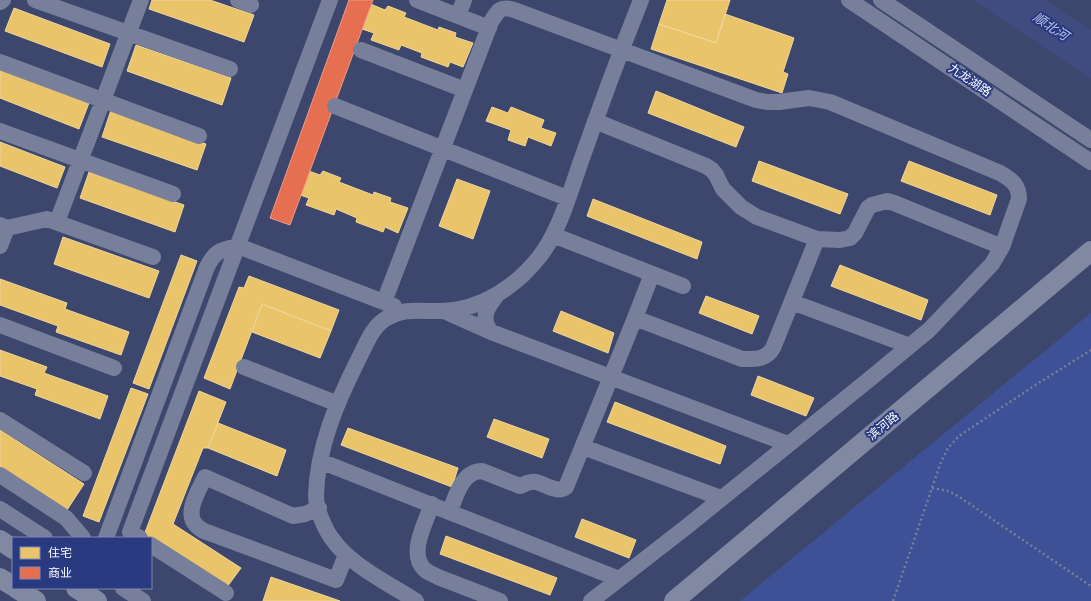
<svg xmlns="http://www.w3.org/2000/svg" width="1091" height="601" viewBox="0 0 1091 601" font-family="'Noto Sans','Noto Sans SC',sans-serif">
	<rect width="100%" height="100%" fill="#3d476d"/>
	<path fill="#3e5197" d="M1091,313V601H740Z"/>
	<path fill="#404c7f" d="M973,0H1045L1091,30V79Z"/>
	<path fill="#e9c46a" stroke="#f0d697" d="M152,0H210L254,15L244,42L149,9Z
		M667,0H730L716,43L659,24Z
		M368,3L385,10L388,6L406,13L404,17L438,30L439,27L456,33L455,37L473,43L463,67L450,62L448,67L421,57L422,53L401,45L399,50L371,40L374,33L359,28Z
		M14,8L110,44L102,67L5,31Z
		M725,14L794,38L783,72L788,74L782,93L651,49L659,24L716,43Z
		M136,45L231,78L222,105L127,71Z
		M0,69L89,103L79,129L0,98Z
		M656,91L744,127L736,147L648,113Z
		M492,107L508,113L511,107L544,120L541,128L556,133L551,146L528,137L525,146L508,140L511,130L486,121Z
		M111,110L206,144L197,170L102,137Z
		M0,142L65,167L57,188L0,166Z
		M759,161L848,194L840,214L752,181Z
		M909,161L997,195L990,215L901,181Z
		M303,169L320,175L323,171L341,178L339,182L373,195L374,192L391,198L390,202L408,208L398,233L385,227L383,232L356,222L357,218L336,209L334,215L306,205L309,198L294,193Z
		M89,172L184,205L175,232L80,198Z
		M457,179L490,191L473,239L439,226Z
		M593,199L702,242L697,259L587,216Z
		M63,237L159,271L149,298L54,264Z
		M181,255L197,261L149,389L133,383Z
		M840,265L928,300L921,320L831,286Z
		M249,276L339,310L331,331L262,304L230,389L204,378L239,287L244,288Z
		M0,279L67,303L65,309L129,332L121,355L56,332L58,326L0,305Z
		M706,296L759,316L752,334L699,313Z
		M262,304L331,331L320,358L252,332Z
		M561,311L614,333L608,353L553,331Z
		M0,350L47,367L44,373L108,396L100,419L35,395L37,389L0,376Z
		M758,376L814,398L806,416L751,395Z
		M131,388L148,394L99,522L83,516Z
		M199,391L226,402L208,448H203L173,524L241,568L227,587L144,535Z
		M615,402L726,446L720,464L607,422Z
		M494,419L549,439L542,458L487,437Z
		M218,423L286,450L277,476L208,448Z
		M348,428L458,468L452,487L341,445Z
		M0,430L84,484L67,510L0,467Z
		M582,519L636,540L629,558L575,537Z
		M446,536L557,578L550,595L440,554Z
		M271,577L340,601H263Z"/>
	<path fill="#e76f51" stroke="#ee9a85" d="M349,0H373L290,225L270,218Z"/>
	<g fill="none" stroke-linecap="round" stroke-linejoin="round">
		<path stroke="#787f9b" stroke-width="2.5" stroke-dasharray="2 3" stroke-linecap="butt" d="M932,488L948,491L958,496L1091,586
			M893,601L941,462L948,448L959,436L1037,384L1091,350"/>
		<path stroke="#787f9b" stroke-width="16" d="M35,0L230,69
			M238,0L251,5
			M417,0L489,28
			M849,0L1091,162
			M881,0L1091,140
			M0,2L3,0
			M458,16L464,0
			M361,50L465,90
			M0,62L199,136
			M335,106L567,198
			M595,121L706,166L712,170L716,175L723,189L741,207L757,217L817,239L840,240L850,238L855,233L868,208L872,205L887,201L894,203L1002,247
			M0,131L173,194
			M57,222L141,0
			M0,225L7,228L47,219L153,257
			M553,235L683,286
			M0,246L7,228
			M384,302L491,22C499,9 501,5 517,11L756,100L767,102H779L809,98L830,102L1000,173C1012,180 1019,185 1019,199L1002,247L992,264L929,330L866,382L685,528L591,601
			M792,302L910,346
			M444,311L491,332L788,444
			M635,318L742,359C755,359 766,360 773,348L817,239
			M0,325L114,368
			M491,332C480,317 487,308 497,295
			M244,367L338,404
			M0,420L84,473
			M583,447L721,498
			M320,461L619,579
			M0,475L66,518L83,538
			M432,504C426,522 408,553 424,569C428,573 433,574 438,577L500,601
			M319,508L305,514L293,516L205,477C199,490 184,513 196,525C198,528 201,529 204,531L336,580L346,555
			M0,509L45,538
			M450,511C456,496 462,471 482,471L520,486C525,484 530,481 536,482C545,484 558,494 566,487L635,318L652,274
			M106,538L207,267C215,251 220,250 238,246L394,306
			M140,538L130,532L330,0
			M151,545L226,593
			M123,588L143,601
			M416,601C391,585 349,564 333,540C325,530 316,509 316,496C317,448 337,402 358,360C366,345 372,326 387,318C406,307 422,312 442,311C481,310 517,286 540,256C560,230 570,192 581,161C600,107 620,53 641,0"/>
		<path stroke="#8188a1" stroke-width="20" d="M0,540L13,549
			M0,578L13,586
			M16,588L36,601
			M76,588L97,601
			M674,601L1091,251"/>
	</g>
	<g text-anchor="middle" stroke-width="4" stroke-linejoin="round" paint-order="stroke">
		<g font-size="12" fill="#fff" stroke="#293a81">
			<text transform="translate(970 80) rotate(34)" y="4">九龙湖路</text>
			<text transform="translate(883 426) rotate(-40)" y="4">滨河路</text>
		</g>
		<g font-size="13" font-style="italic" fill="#bcc7ed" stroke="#293a81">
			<text transform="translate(1051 26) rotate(33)" y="5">顺北河</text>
		</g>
	</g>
	<rect x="12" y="537" width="140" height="52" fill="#293a81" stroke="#7f89b3"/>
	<rect x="20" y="547" width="20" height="12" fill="#e9c46a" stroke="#7f89b3"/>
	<text x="48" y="557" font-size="12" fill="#ffffff">住宅</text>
	<rect x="20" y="567" width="20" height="12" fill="#e76f51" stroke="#7f89b3"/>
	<text x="48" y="577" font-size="12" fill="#ffffff">商业</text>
</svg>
